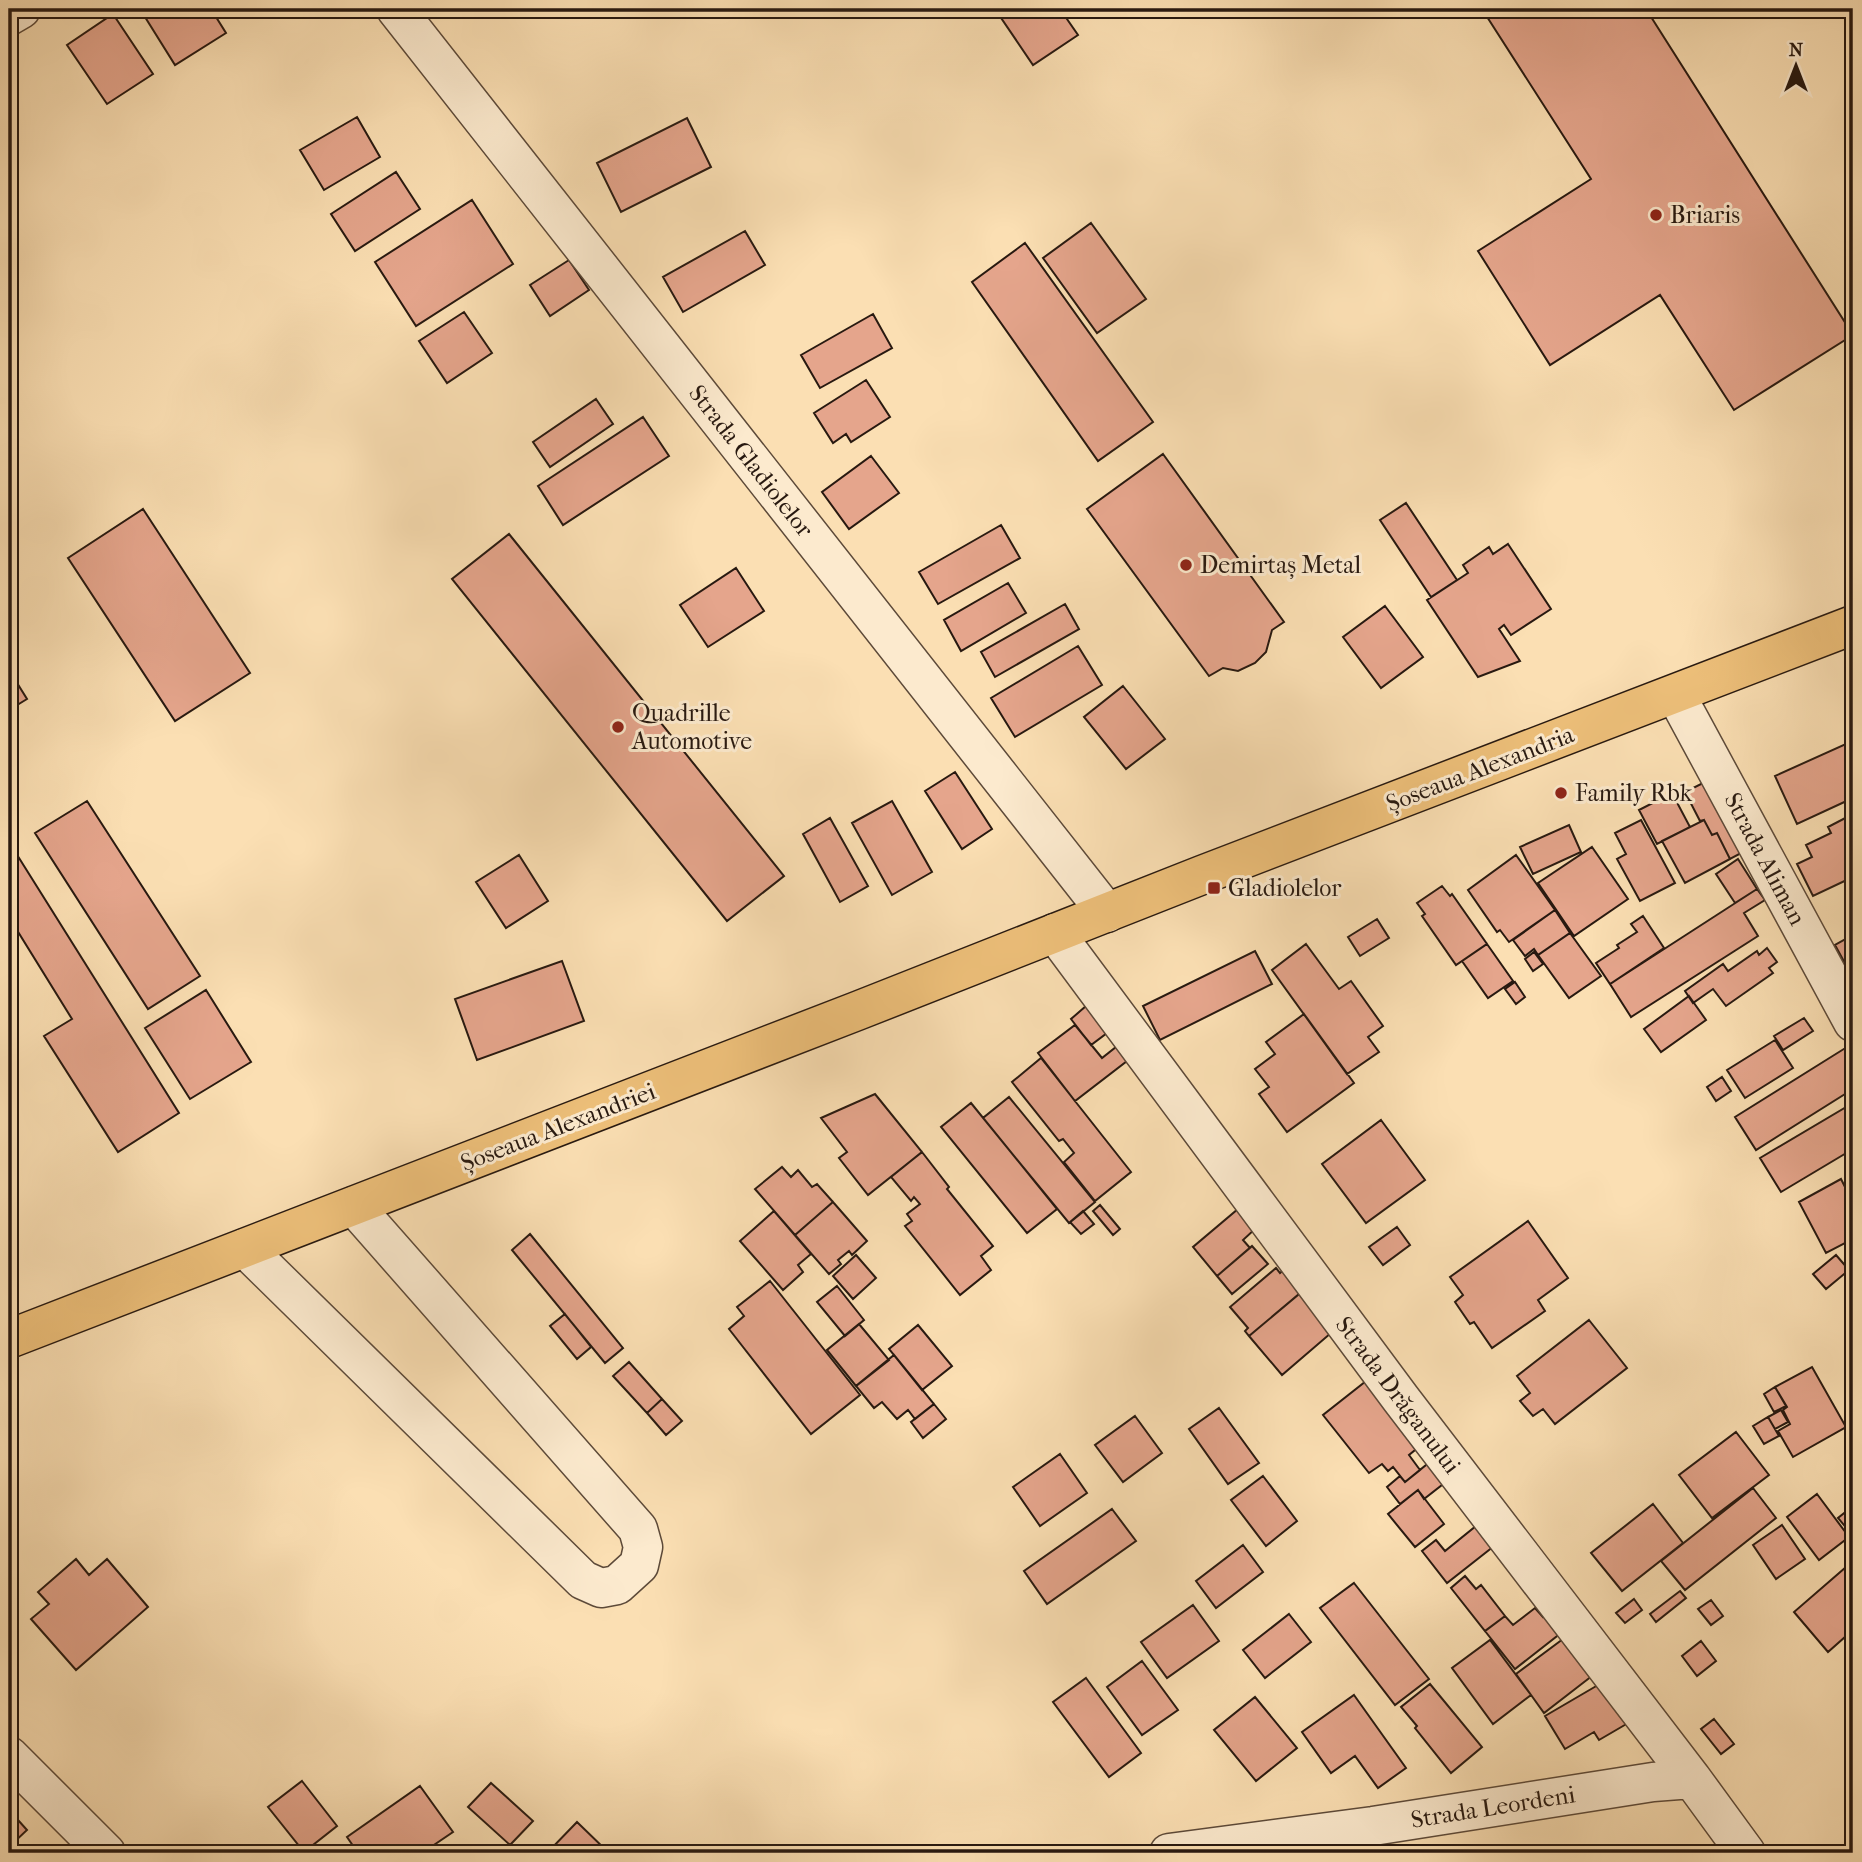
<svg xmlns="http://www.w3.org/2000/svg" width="1862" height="1862" viewBox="0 0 1862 1862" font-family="'IM FELL French Canon',serif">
	<rect width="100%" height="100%" fill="#fbdfb3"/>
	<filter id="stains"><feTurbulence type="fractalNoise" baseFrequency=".00286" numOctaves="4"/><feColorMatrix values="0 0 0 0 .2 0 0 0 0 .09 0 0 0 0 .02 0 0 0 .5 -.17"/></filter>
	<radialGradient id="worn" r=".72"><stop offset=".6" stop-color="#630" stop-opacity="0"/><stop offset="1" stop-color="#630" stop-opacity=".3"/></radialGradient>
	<path fill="#e5a58c" stroke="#281910" stroke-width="2" d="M140,9H211L226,33L175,65Z
		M995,9H1060L1078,35L1033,65Z
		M1482,9H1646L1853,335L1734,410L1660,295L1550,365L1478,251L1591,179Z
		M113,14L153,74L107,104L67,45Z
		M357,117L380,157L324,190L300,150Z
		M687,118L711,167L621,212L597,163Z
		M396,172L420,209L355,251L331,214Z
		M472,200L513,264L416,326L375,262Z
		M1091,223L1146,299L1097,333L1043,258Z
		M745,231L765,265L683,312L663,277Z
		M1025,243L1153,422L1098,461L972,282Z
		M569,260L589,290L550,316L530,285Z
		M464,312L492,353L447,383L419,341Z
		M873,314L892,348L820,388L801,355Z
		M866,380L890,417L851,442L846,434L833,443L814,413Z
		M596,399L613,424L550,467L533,442Z
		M643,417L669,456L563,525L538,486Z
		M1163,454L1284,622L1272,630L1266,652L1255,663L1238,671L1223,668L1209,676L1087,509Z
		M871,456L899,493L849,529L822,492Z
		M1406,503L1457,580L1431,597L1380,520Z
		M143,509L250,673L175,721L68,558Z
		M1001,525L1020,558L938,604L919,572Z
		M509,534L784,876L727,921L452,579Z
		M1508,544L1551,609L1511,635L1504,625L1499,629L1520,661L1478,677L1427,600L1468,573L1463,565L1489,547L1493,554Z
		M736,568L764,611L708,647L680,605Z
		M1008,583L1026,613L961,651L944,620Z
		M1065,604L1079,629L995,677L981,652Z
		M1385,606L1423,657L1381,688L1343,637Z
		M1078,646L1102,685L1015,737L991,698Z
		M9,670L27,699L9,710Z
		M1123,686L1165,739L1126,769L1084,717Z
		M1848,743L1853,754V798L1797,824L1775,776Z
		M955,772L992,829L962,849L925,791Z
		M1703,783L1745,851L1730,859L1717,833L1712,835L1704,820L1700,821L1685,792Z
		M1672,793L1690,827L1657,844L1639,810Z
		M87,801L200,976L148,1009L35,833Z
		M892,801L932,872L892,895L852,823Z
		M1853,814V877L1813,896L1797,864L1812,857L1806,845L1831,833L1828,827Z
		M830,818L868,886L840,902L803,834Z
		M1641,820L1675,883L1640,901L1617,859L1626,854L1615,833Z
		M1704,820L1712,835L1717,833L1730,859L1685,883L1662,841Z
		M1569,825L1581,852L1533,874L1520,847Z
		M9,842L179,1113L118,1152L44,1036L72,1019L15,927L9,931Z
		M1592,847L1628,899L1574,936L1538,883Z
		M519,855L548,901L506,928L476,882Z
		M1516,855L1555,910L1509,942L1500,930L1497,932L1468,890Z
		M1738,859L1757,889L1735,903L1716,874Z
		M1442,886L1450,896L1452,894L1487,944L1456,965L1422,916L1425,914L1417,903Z
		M1757,889L1765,900L1744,913L1758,936L1631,1017L1610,984Z
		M1555,910L1570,933L1538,955L1534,949L1525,956L1513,940Z
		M1643,916L1664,948L1610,984L1596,963L1619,948L1617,945L1637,932L1631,924Z
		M1377,919L1389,938L1360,956L1348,937Z
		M1570,933L1601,976L1569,998L1538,955Z
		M1853,935V978L1835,945Z
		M1306,944L1339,989L1351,981L1383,1026L1368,1037L1379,1052L1347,1074L1272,970Z
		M1487,944L1513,981L1488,998L1462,961Z
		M1767,948L1777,962L1769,968L1773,973L1726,1006L1713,989L1693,1003L1685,991L1723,964L1728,971L1757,951L1759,955Z
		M1255,951L1272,984L1160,1040L1143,1006Z
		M1534,952L1543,964L1533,971L1525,959Z
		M562,961L584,1021L477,1060L455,999Z
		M1515,982L1525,997L1516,1004L1505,989Z
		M206,990L251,1062L190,1099L145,1028Z
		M1689,996L1706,1020L1661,1052L1644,1029Z
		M1086,1006L1107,1033L1091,1045L1071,1019Z
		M1304,1014L1354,1083L1287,1132L1259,1094L1269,1087L1255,1069L1275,1054L1266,1042Z
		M1804,1018L1813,1031L1783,1050L1774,1036Z
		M1075,1025L1102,1058L1116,1047L1127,1061L1075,1101L1038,1053Z
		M1775,1040L1793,1068L1745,1098L1727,1070Z
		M1847,1047L1853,1056V1089L1756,1150L1735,1117Z
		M1041,1058L1131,1172L1095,1201L1064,1162L1074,1153L1063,1139L1059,1141L1012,1082Z
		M1722,1077L1731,1091L1716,1101L1707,1087Z
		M875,1094L922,1152L868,1195L839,1158L847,1152L821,1118Z
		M1009,1097L1095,1202L1069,1223L983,1118Z
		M971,1103L1057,1209L1027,1233L941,1127Z
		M1853,1103V1149L1781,1192L1760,1158Z
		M1381,1120L1425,1180L1366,1223L1322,1164Z
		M922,1152L949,1187L947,1189L993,1246L981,1256L991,1270L960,1295L905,1226L912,1221L907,1214L920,1204L914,1197L911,1201L891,1177Z
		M782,1167L791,1177L798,1170L812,1187L817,1184L833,1202L795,1235L755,1189Z
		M1841,1179L1846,1189L1853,1186V1239L1826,1253L1799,1202Z
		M833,1202L867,1241L852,1255L849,1251L838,1260L841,1264L829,1274L795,1235Z
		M1100,1205L1120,1229L1113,1235L1093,1211Z
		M1238,1209L1255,1229L1243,1240L1250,1248L1217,1276L1193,1247Z
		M774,1211L811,1254L798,1265L803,1272L783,1290L740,1241Z
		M1083,1211L1094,1224L1081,1234L1070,1222Z
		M1528,1221L1568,1278L1538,1300L1545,1311L1492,1348L1474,1322L1470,1324L1455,1302L1463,1295L1450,1277Z
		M1397,1227L1410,1245L1383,1265L1369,1247Z
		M530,1234L623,1348L605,1363L512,1250Z
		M1252,1246L1268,1264L1232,1294L1217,1276Z
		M856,1255L876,1278L853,1299L833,1276Z
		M1836,1255L1849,1270L1826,1289L1813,1274Z
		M1287,1267L1305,1289L1249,1336L1245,1331L1248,1328L1230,1307L1276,1268L1280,1273Z
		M770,1281L860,1395L811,1434L729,1329L744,1316L737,1307Z
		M837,1286L864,1320L845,1336L817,1302Z
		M1305,1289L1338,1327L1282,1375L1249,1336Z
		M565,1314L591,1347L577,1359L550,1326Z
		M1589,1320L1627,1368L1555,1424L1543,1409L1533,1416L1520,1401L1530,1393L1517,1376Z
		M859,1324L889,1360L856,1386L827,1350Z
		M918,1325L952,1366L922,1390L889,1349Z
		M894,1355L934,1404L915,1419L908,1410L897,1419L882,1402L874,1408L856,1386Z
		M629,1362L662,1399L647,1413L613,1376Z
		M1812,1367L1846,1427L1793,1457L1778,1431L1790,1424L1783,1410L1787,1407L1775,1387Z
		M1375,1374L1420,1446L1409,1455L1420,1470L1405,1482L1393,1467L1388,1471L1382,1464L1369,1473L1323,1415Z
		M1775,1387L1786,1406L1774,1412L1764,1394Z
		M662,1399L682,1421L666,1435L647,1413Z
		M934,1404L946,1419L923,1438L911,1422Z
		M1219,1408L1259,1463L1228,1484L1189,1429Z
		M1781,1410L1788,1422L1775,1429L1768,1417Z
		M1135,1416L1162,1453L1123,1482L1095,1445Z
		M1768,1417L1779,1436L1764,1444L1753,1426Z
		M1736,1432L1769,1475L1712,1518L1679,1475Z
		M1060,1454L1087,1493L1040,1526L1013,1487Z
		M1431,1461L1447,1481L1424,1499L1418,1490L1400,1504L1387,1487L1400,1476L1405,1482Z
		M1263,1476L1297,1521L1266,1546L1231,1500Z
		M1753,1488L1776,1518L1685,1590L1661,1561Z
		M1418,1490L1444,1524L1415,1547L1388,1514Z
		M1817,1494L1849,1537L1819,1560L1787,1517Z
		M1653,1504L1683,1543L1622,1591L1591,1553Z
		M1853,1506V1528L1849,1531L1838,1518Z
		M1112,1509L1136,1541L1047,1604L1024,1571Z
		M1782,1525L1805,1559L1776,1579L1753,1545Z
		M1476,1526L1503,1539L1447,1583L1422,1551L1436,1540L1445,1551Z
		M1243,1545L1263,1572L1216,1608L1196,1581Z
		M76,1559L89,1575L107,1559L148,1607L76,1670L31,1619L49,1604L38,1592Z
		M1853,1561V1646L1845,1637L1828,1652L1794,1612Z
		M1465,1576L1476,1589L1481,1585L1505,1616L1485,1631L1451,1588Z
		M1354,1583L1429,1679L1395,1705L1320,1608Z
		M1680,1591L1686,1598L1656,1622L1650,1614Z
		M1634,1599L1642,1610L1625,1623L1616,1613Z
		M1711,1600L1723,1616L1711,1625L1698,1609Z
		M1193,1605L1219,1641L1167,1678L1141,1642Z
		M1535,1608L1543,1617L1551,1610L1566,1629L1515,1669L1485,1631L1505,1616L1513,1625Z
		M1289,1614L1311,1642L1265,1678L1243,1650Z
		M1567,1636L1601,1669L1544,1713L1516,1674Z
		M1490,1640L1531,1695L1493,1724L1452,1668Z
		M1701,1641L1716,1661L1697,1676L1682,1656Z
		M1142,1661L1178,1710L1142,1735L1107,1687Z
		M1086,1678L1141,1753L1109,1777L1053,1702Z
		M1610,1678L1635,1719L1599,1740L1594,1732L1565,1749L1545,1716Z
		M1430,1684L1482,1747L1451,1773L1415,1728L1417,1726L1401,1707Z
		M1354,1695L1406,1768L1378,1788L1355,1756L1331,1773L1302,1732Z
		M1255,1697L1297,1748L1256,1781L1214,1730Z
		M1714,1719L1734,1744L1721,1754L1701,1729Z
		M302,1781L337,1826L304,1852L268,1807Z
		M491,1783L533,1821L510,1845L468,1807Z
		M420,1786L453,1832L422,1853H358L347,1837Z
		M9,1810L27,1830L9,1847Z
		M577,1822L609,1853H547Z"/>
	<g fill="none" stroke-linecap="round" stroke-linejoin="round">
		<g stroke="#5d4a39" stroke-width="41">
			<path id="minor" d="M396,9L1107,913
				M9,16L21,9
				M1676,695L1853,1022
				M1055,933L1401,1399L1692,1779L1746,1853
				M245,1248L583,1580L601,1588L617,1585L639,1565L643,1547L638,1529L354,1206
				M9,1756L106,1853
				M1169,1853L1373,1826L1653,1782L1692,1779"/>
		</g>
		<g stroke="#281910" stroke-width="41">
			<path id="major" d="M9,1339L857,1011L1202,875L1853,625"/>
		</g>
		<use href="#minor" stroke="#fceace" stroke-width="38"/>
		<use href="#major" stroke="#eec07a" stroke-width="38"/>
	</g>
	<g fill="#8f2418" stroke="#fceace" stroke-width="2.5">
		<circle cx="1656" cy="215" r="7"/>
		<circle cx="1186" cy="565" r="7"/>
		<circle cx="618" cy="727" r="7"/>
		<circle cx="1561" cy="793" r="7"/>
		<rect x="1207" y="881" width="14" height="14" rx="3.5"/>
	</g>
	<g text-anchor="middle" stroke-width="6" stroke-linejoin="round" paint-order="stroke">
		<g font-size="24" fill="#281910" stroke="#fceace" text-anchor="start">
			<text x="1670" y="223">Briaris</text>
			<text x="1200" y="573">Demirtaș Metal</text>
			<text x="632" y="721">Quadrille<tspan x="632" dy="28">Automotive</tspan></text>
			<text x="1575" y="801">Family Rbk</text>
			<text x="1228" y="896">Gladiolelor</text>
		</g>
		<g font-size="24" fill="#281910" stroke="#fceace">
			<text transform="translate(751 461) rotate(52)" y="8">Strada Gladiolelor</text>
			<text transform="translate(1480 769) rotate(-21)" y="8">Șoseaua Alexandria</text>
			<text transform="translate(1765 859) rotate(62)" y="8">Strada Aliman</text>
			<text transform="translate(558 1127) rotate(-21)" y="8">Șoseaua Alexandriei</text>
			<text transform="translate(1398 1395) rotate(53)" y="8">Strada Drăganului</text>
			<text transform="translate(1493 1807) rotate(-9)" y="8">Strada Leordeni</text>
		</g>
	</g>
	<rect width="1862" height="1862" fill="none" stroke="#fbdfb3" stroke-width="35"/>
	<rect x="10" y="10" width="1841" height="1841" fill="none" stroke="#281910" stroke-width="3.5"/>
	<rect x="18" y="18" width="1827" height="1827" fill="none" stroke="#281910" stroke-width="2"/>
	<g transform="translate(1796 66)" stroke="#fceace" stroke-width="5" paint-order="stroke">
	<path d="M0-5L12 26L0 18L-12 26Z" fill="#281910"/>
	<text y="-10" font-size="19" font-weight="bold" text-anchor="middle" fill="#281910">N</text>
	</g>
	<rect width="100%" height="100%" filter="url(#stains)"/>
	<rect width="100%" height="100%" fill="url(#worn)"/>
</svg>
